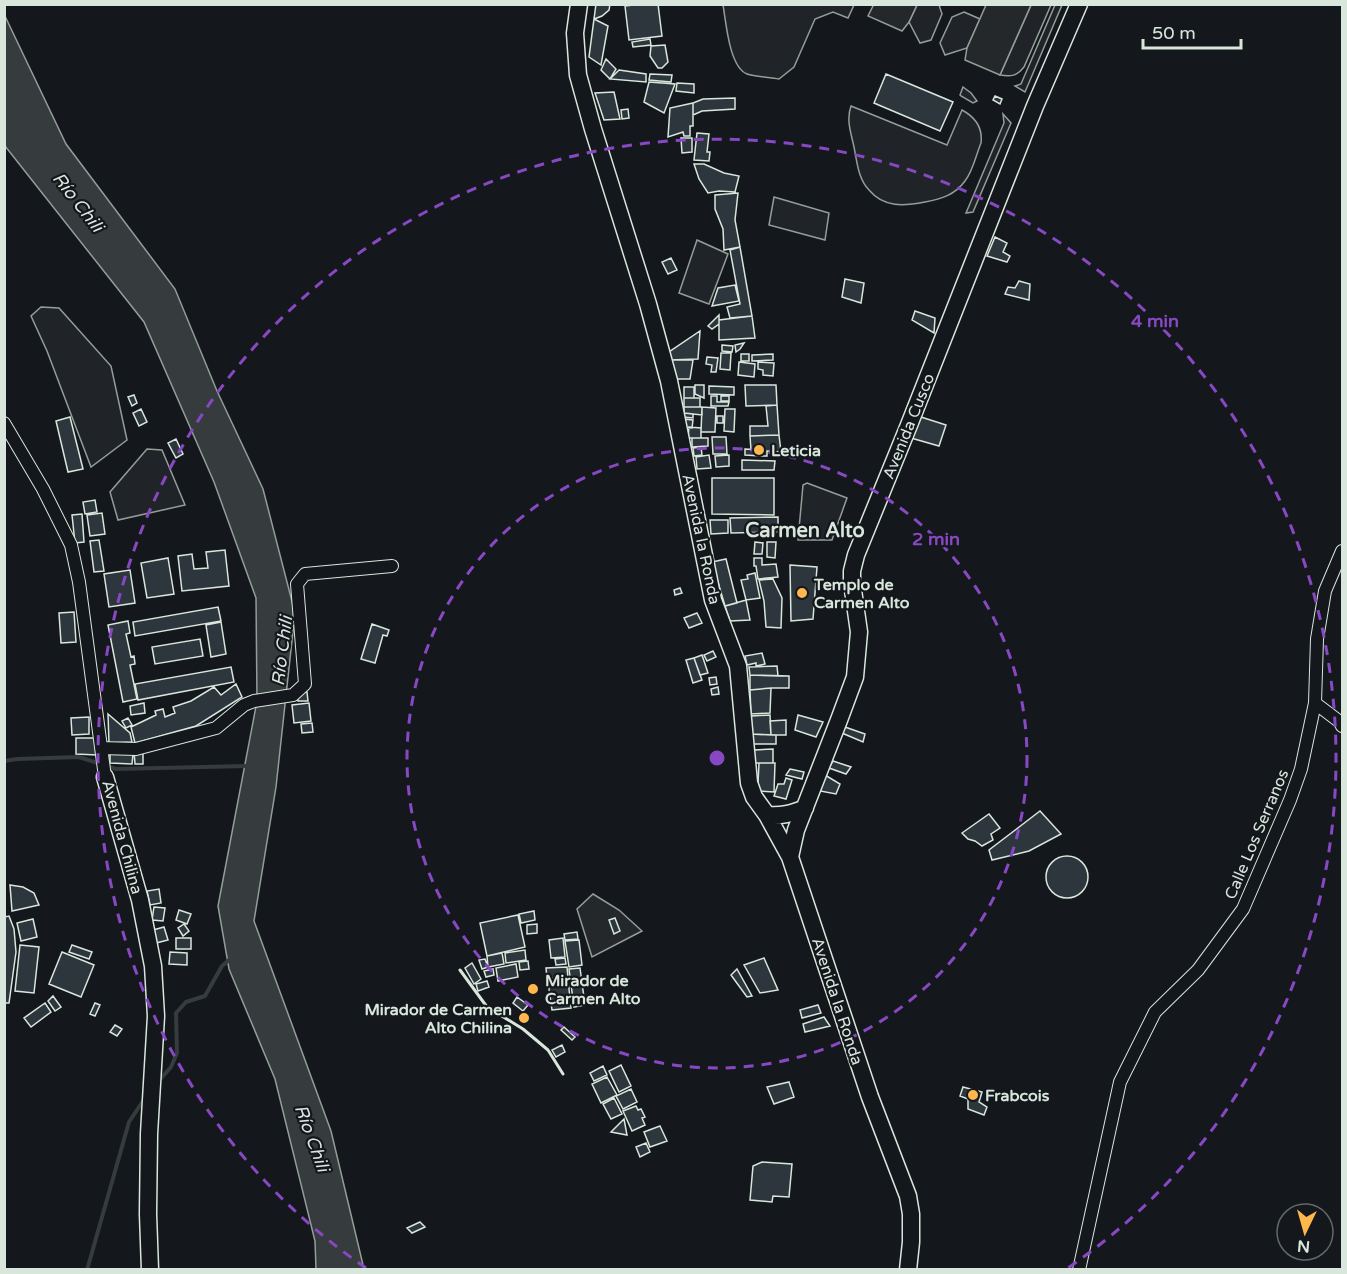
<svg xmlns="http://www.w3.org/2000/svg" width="1347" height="1274" viewBox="0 0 1347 1274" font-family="'Varela Round',sans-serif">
	<rect width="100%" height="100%" fill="#14181c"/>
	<path fill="#202428" stroke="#939e99" stroke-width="1.5" d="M723,5V4L854,5L848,18L833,12L815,19L794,67L779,79C770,77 755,77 747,74C729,67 726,21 723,5Z
		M917,5H939L942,14L931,40L920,43L909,22Z
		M1031,5H1051L1024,67C1017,76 1011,77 1000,75Z
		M1055,5H1062L1025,92L1015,86L1021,84Z
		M964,12L980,19L967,48L945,55L940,43L952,17Z
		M963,87L971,93L977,101L973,103L961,96L960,95Z
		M851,106L947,145L962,110C975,117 983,127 981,143C976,155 973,171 965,181C955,195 941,199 925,202C904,206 884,208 869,190C858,179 857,161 854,147C851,133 846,120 851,106Z
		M1003,114L1011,123L973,212L966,213L1004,123Z
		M774,197L829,213L825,240L769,225Z
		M697,240L728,254L709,304L679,293Z
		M41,307L59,308L111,366L127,440L91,467L47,351L31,316Z
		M147,449L162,450L185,505L118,520L110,492Z
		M807,483L847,498L832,540H798L803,485Z"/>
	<path fill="#24282b" stroke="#939e99" stroke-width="1.5" d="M874,4H917V5L909,22L902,31L868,16Z
		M986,5H1031L1000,75L965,60L967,48Z
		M593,894L619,910L642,931L592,957L577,909Z"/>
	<path fill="#363b3e" stroke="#939e99" stroke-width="1.5" d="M4,14L66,144L175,289L217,391L263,489L295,613L276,787L254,921L331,1131L364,1269H316L315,1241L275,1079L229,969L218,906L257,701L256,598L214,482L144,322L5,146Z"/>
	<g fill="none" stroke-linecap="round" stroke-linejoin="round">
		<path stroke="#363b3e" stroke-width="4" d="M4,761L17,759L79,757L116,769L247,766
			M157,1083L171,1067L177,1053L176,1013L186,1002L205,996L222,966L229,960
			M87,1270L129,1122L145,1098"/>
	</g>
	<path fill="#2c363c" stroke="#d8e6dc" stroke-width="1.5" d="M596,4H610L609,10L602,16L594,19Z
		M642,4H658L662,36L629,40L625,6Z
		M594,19L608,26L601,65L589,57Z
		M650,39L651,45L633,47L632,42Z
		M665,45L668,62L662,68H658L650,56L651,46Z
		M606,59L616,69L610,79L601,70Z
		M619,70L646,74V82L610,79Z
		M650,74L672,75L671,82L649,80Z
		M886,74L953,102L940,131L874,103Z
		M649,82L675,84L664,113L644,102Z
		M677,83L694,84V93L676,91Z
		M614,92L620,119L604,120L595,93Z
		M995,96L1002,99L1000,104L993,100Z
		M735,98V109L702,111L693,115V103L703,99Z
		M693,103V126H690V136H684L683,132L668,137L670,108Z
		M628,109L629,118L622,119L621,110Z
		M697,133L709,134L707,152H710L709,161L694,160Z
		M681,138H692V152L682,153Z
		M694,164H704L724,173L739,176L735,192L719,191L708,193L699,179Z
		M738,193L735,220L740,247L724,250L723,229L715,209V195Z
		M995,237L1007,243L1003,252L1010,256L1007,262L987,256Z
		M740,247L752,316L730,318L727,307L740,304L730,250Z
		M671,258L677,270L668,274L662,262Z
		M845,279L864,283L861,303L842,297Z
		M1019,281L1030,284L1029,300L1005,294L1008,287L1015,288Z
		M735,285L739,301L712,306L718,288Z
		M915,311L935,318L934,333L912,320Z
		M719,315V324L712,329L708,326Z
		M752,316L755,338L719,340V320Z
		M700,331L698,359L669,360V352Z
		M744,343L740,349L736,352L735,345Z
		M722,345L733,346L732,352L722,351Z
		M721,353H731L730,370L720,369Z
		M741,354H749V361H741Z
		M773,354V360L752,361V355Z
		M707,357L718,358L716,372H711L712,365L706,364Z
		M669,360H693L690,379H671Z
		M739,362L755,364L754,377L738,375Z
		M758,362L774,363L773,376L763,375V370L758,369Z
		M695,385H704V398L695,394Z
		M745,385H776L777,405L746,406Z
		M709,386L734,387V395L709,394Z
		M684,387H694V398H684Z
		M134,395L137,403L132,406L128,397Z
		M711,396H717V402H729L728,406H711Z
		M721,396H729V401H721Z
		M684,398H700V407H684Z
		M777,405L779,435L750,436V426H768L766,406Z
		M684,407H702V415L684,413Z
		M702,407L716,408L715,432H701Z
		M141,409L147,422L139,426L133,413Z
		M725,409H735L734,432L724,431Z
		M684,413L693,414V418L683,417Z
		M717,416H723V423H717Z
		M70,417L83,469L68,472L56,421Z
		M921,417L946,425L939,446L911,438Z
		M683,419L693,420L692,428L682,427Z
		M689,427L701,428V438H688Z
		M779,435L781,452L767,451V456H761V450H751L750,436Z
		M712,437H726L727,454H713Z
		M692,438H708V446L692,447Z
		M176,439L183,454L176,458L168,443Z
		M701,447L702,455L694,456L693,448Z
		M745,449L761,450V456L745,455Z
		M709,455L711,468L697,469L696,457Z
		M729,455V466L716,467L715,456Z
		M742,460L775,461L774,470H742Z
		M712,478H774V515L712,514Z
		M95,500L97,512L85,514L83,502Z
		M102,513L105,534L90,536L87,515Z
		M82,514L84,542L75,543L72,515Z
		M778,517V532L731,533L730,518Z
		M710,520H728V533L711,534Z
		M99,540L104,571L94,572L90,541Z
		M755,542L763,543L762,554H754Z
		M767,542H776L775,558L767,557Z
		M225,550L229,586L182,591L178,556L192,554L194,569L208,568L206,552Z
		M168,558L174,594L147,598L141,563Z
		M754,558H762V565L776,564L778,577L758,579L756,566H754Z
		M726,559L737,603L725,606L712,562Z
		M790,565L817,567L813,619L791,621Z
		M130,570L135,603L109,607L104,574Z
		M755,573L760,598L746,600L741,580L748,579L747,575Z
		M773,579L782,598L781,628L766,627L764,601L759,580Z
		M680,588L682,593L675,595L674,590Z
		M746,600L750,620L730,621L725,606Z
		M218,607L221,621L135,636L133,622Z
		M74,612L76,642L61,643L59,613Z
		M697,613L702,623L689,628L684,618Z
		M128,621L130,633L126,634L131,657L134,656L135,664L130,665L137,699L123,702L108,625Z
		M221,622L226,654L211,657L206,625Z
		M372,624L389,630L387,636L383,635L375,663L361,659Z
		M200,639L203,656L155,664L152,647Z
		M713,651L716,657L707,661L704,655Z
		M762,653L765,664L756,666V663L747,665L745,656Z
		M702,655L708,673L700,675L694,658Z
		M694,658L702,680L693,683L686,660Z
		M777,666L778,676L750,675L749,667Z
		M231,667L234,682L138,700L135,684Z
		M750,675L789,676V688H771L750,690Z
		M716,677L717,684L710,685L709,678Z
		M236,684L242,697L196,726L135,743L131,727L156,715L155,711L163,709L165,717L175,713L173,707L191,701L214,687L221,695Z
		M718,687L719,694L712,695L711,689Z
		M771,688L770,713L751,714L750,690Z
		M307,692L308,701H298L297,693Z
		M144,703L145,713L131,715L130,706Z
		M309,703L311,721L294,723L292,705Z
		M108,714L130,733L132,742L109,743Z
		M770,715L771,735L751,734V716Z
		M798,715L823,722L816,737L795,730Z
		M89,717V734L72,735L71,718Z
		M128,718L132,725L126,728L122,721Z
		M786,720V735H771L770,721Z
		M312,723L313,732L302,733L301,724Z
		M845,727L865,734L863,742L842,733Z
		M751,734L776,735V744H752Z
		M76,738H98L97,755L76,754Z
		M773,749V763H754V750Z
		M134,751H143V764H135Z
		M110,753L133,754L132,764L110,763Z
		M833,761L851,767L846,774L829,768Z
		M759,763H775L774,792L760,791L758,783Z
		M790,769L804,772L802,779L786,775Z
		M825,775L840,784L836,794L820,791Z
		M786,778L792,780L786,799L774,796L778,784H784Z
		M1040,811L1061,834L1029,851L992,860L989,850Z
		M989,814L1000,828L991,834L993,840L982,846L975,841L968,839L962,833Z
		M1046 877a21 21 0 1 1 42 0a21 21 0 1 1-42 0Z
		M10,885L23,887L34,893L39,905L12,911Z
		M159,889L161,903L150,905L147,891Z
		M154,907L165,908L163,921L152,920Z
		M179,910L191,914L187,924L176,920Z
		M534,911L535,920L521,923L519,914Z
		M518,915L525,947L487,956L480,923Z
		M9,916L14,929L16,952L9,1003H4V917Z
		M615,918L620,931L614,934L609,920Z
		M33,919L37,937L21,941L17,923Z
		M184,924L189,931L183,936L178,928Z
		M537,924V933L527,934V925Z
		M164,927L168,940L156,943L153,930Z
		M577,932L578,939L565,940L564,934Z
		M176,938H191V949H176Z
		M563,938L565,957L551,958L549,940Z
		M579,940L582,965L569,967L565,941Z
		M20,945L39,947L34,993L15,991Z
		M72,945L92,952L89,959L69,952Z
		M525,950L526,960L506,963L505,953Z
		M62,952L94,965L81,997L49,984Z
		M170,952L187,953V965L169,964Z
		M502,953L504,964L488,967L487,956Z
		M565,958L566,964L556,965L555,959Z
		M764,958L778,990L760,993L744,965Z
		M485,959L488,967L482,969L479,960Z
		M528,961L529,969L520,970L519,962Z
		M472,963L481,979L474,984L465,968Z
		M516,964L518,977L498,981L496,968Z
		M567,967L568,977L547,978L546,968Z
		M580,968L585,1005L574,1007L569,969Z
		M493,969L494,975L486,977L484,971Z
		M737,969L752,996L747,997L731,975Z
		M568,979L571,1008L552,1010L548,982Z
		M487,981L489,987L478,991L476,984Z
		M53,996L61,1007L55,1011L48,1001Z
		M517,997L528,1005L523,1011L513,1003Z
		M45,1003L51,1012L31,1027L24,1018Z
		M95,1003L100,1005L95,1016L90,1014Z
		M818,1005L821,1013L802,1018L800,1010Z
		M824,1017L830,1026L805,1032L803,1024Z
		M115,1025L122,1029L117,1036L110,1032Z
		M564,1027L575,1037L572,1040L561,1030Z
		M562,1045L565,1052L556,1057L552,1050Z
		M621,1065L631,1086L619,1092L609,1071Z
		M603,1066L607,1075L594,1081L590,1073Z
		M607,1077L617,1095L601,1103L592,1084Z
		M789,1082L794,1097L774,1104L767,1087Z
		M963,1087L982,1092L979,1102L987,1107L984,1115L968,1109V1099L960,1096Z
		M631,1089L637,1102L623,1109L616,1096Z
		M614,1098L622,1114L611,1119L603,1104Z
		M636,1106L638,1110L641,1109L645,1117L642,1118L645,1125L632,1131L623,1111Z
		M624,1119L627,1135L611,1132Z
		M660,1126L667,1141L650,1147L644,1132Z
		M646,1143L650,1152L640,1157L636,1147Z
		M762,1162L792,1164L789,1197L773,1196L772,1202L750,1200L753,1166Z
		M420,1222L425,1227L412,1233L407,1228Z"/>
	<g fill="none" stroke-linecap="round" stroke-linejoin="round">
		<g stroke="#d8e6dc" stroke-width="14">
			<path id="street" d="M4,423L43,489L71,545L79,582L105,777
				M1315,703L1340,722L1342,726
				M101,748L136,749L216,728L244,705L254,701L293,695L305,684L297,584L305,574L392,566
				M1079,1270L1120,1082L1155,1012L1198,970L1243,909L1290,800L1301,769L1315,703L1317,639L1325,591L1342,551"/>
		</g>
		<g stroke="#d8e6dc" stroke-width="19">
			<path id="secondary" d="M579,4L575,33L578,75L593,129L648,304L669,381L713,600L738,666L749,783L754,797L767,815L790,857L870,1097L908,1196L911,1214V1242L908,1270
				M105,777L140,900L153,966L156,1016L149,1134L148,1214L150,1270
				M767,815C782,816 791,814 805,808
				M790,857L796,830L839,720L855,677L859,632L852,583V571L856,555L909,425L1035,106L1079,4"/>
		</g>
		<use href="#street" stroke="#14181c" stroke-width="12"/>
		<use href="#secondary" stroke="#14181c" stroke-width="16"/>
		<path stroke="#d8e6dc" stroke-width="3" d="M460,970L487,1007L523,1029L548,1050L563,1074"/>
	</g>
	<g fill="none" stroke="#8948c3" stroke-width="3" stroke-dasharray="10 8">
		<circle cx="717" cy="758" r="310"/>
		<path d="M366 1268A619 619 0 1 1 1068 1268"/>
	</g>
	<g fill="#ffb74d" stroke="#14181c" stroke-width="2">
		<circle cx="759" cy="450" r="6"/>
		<circle cx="802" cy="593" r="6"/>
		<circle cx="533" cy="989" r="6"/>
		<circle cx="524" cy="1018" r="6"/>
		<circle cx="973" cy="1095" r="6"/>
	</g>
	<g text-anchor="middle" stroke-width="4.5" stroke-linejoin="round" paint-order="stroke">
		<g font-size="16" fill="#d8e6dc" stroke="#14181c">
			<text transform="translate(908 426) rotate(-68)" y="6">Avenida Cusco</text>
			<text transform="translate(702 539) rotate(78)" y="6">Avenida la Ronda</text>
			<text transform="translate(1256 834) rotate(-67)" y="6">Calle Los Serranos</text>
			<text transform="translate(123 837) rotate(75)" y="6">Avenida Chilina</text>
			<text transform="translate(838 1001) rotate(72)" y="6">Avenida la Ronda</text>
		</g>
		<g font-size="16" font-weight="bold" fill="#d8e6dc" stroke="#14181c" text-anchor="start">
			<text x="771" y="456">Leticia</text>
			<text x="814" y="590">Templo de<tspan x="814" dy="18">Carmen Alto</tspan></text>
			<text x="545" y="986">Mirador de<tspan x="545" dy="18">Carmen Alto</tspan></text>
			<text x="512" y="1015" text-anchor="end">Mirador de Carmen<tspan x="512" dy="18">Alto Chilina</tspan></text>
			<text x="985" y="1101">Frabcois</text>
		</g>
		<g font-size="18" font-style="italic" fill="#d8e6dc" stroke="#14181c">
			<text transform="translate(78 202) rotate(52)" y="6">Río Chili</text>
			<text transform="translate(282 651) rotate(-83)" y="6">Río Chili</text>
			<text transform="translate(312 1138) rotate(70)" y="6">Río Chili</text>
		</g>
		<g font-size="20" font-weight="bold" fill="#d8e6dc" stroke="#14181c">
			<text x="805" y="537">Carmen Alto</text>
		</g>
	</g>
	<circle cx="717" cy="758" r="9" fill="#8948c3" stroke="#14181c" stroke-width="3"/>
	<g font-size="18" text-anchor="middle" font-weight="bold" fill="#8948c3" stroke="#14181c" stroke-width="4.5" stroke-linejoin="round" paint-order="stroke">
		<text x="1155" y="327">4 min</text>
		<text x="936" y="545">2 min</text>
	</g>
	<rect width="1347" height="1274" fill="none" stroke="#d8e6dc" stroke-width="12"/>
	<g transform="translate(1305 1232) rotate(185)"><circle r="28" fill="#14181c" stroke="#626a69" stroke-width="1.5"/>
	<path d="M0-4.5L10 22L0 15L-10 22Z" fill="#ffb74d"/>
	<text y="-9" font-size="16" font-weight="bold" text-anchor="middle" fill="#d8e6dc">N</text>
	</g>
	<path d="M1143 39v9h98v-9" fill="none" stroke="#d8e6dc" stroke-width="3"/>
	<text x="1152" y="39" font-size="18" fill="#d8e6dc" stroke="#14181c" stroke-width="4.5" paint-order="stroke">50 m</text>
</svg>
